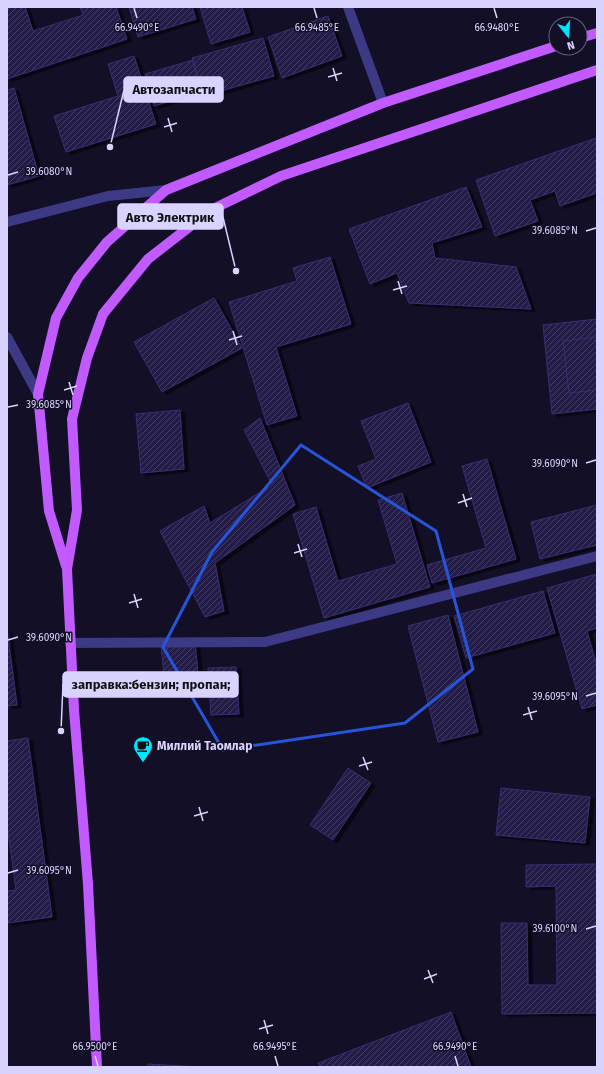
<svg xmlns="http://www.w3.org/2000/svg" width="604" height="1074" viewBox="0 0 604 1074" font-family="'Fira Sans',sans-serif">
	<defs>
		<pattern id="building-hatch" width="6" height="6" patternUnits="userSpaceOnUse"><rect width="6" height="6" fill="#241b47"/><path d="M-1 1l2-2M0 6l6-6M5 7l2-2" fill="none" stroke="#433b63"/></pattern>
		<filter id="shadow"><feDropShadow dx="4.5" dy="2.5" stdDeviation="0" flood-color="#0009"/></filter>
	</defs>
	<rect width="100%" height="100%" fill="#130f26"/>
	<path fill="url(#building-hatch)" stroke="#3b2d73" filter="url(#shadow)" d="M7,7H25L33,31L83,15L80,7H116L127,39L7,79Z
		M129,7H192L196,19L138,37Z
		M200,7H242L250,32L211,44Z
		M328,16L342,56L282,78L268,37Z
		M263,38L274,76L203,96L192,58Z
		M134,56L156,124L66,152L54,116L118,96L108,64Z
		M193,60L202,92L154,106L145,74Z
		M14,88L39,176L7,185V90Z
		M596,138L597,193L560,206L555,191L530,200L538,221L495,236L476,180Z
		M466,187L482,227L432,243L435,258L516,267L531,309L409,303L397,273L370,284L349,229Z
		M330,257L351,324L276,347L297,416L267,425L229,302L297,281L293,268Z
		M214,298L242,348L162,392L134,342Z
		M597,319V409L552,414L543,325Z
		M597,337V390L569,393L563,341Z
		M408,403L431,462L367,488L358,466L376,459L361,421Z
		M180,410L184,469L141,473L136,414Z
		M260,418L295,505L215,563L224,611L205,617L160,531L204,506L210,523L272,485L244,430Z
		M487,459L516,559L432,583L427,565L486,548L462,466Z
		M402,493L430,587L324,618L293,514L316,507L338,581L397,564L378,500Z
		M597,505V545L540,559L531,522Z
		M597,574V628L587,631L597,666V705L582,709L547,588Z
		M543,591L555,633L466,658L454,616Z
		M448,615L478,732L438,742L408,626Z
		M7,629L17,705L7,706Z
		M195,642L198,673L164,675L161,645Z
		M236,667L239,714L211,715L208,668Z
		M28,738L52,917L7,923V891L16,890L7,825V741Z
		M348,768L371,783L333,840L310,825Z
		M501,788L590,797L585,843L496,835Z
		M597,864V1013L502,1014L501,923H527L528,985H557L556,886L526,887V865Z
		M451,1012L471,1067H385L384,1065L379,1067H320L318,1063Z
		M148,1064L200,1067H148Z"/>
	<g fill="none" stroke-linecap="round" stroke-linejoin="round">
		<path stroke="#3d3a85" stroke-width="10" d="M348,7L383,103"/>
		<path stroke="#3d3a85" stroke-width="10" d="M7,222L108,196L166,190
			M7,337L38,394
			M70,643L265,642L597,556"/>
		<path stroke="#c25bff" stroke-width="10" d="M580,38L597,33
			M66,566L49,511L38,394L56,318L78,278L107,242L166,190L383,103L556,46
			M97,1067L88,884L74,710L67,569L77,510L72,419L87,358L103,314L148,259L211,210L281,176L597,70"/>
	</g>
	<path fill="none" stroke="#2655da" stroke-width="3" stroke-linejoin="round" d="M301,445L436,531L473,669L405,723L223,750L163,647L212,552Z"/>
	<path fill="none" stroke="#d9d4ff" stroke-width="1.5" d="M134,8L137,18M314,8L317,18M494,8L497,18M333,68L337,81M328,77L342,73M168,118L172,132M164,127L177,123M8,175L18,172M586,231L596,228M398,281L402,294M393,290L407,286M233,331L237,345M229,340L242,336M69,382L73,395M64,390L77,386M8,407L18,405M586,463L596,460M463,494L467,507M458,503L472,498M298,544L302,557M294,553L307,549M134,594L138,608M129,603L142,599M8,640L18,637M586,696L596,693M528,707L532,720M523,715L537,711M363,757L368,770M359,766L372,762M199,807L203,821M194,816L208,812M8,873L18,870M586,929L596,926M428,970L433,983M424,979L437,974M264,1020L268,1034M259,1029L273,1025M95,1056L98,1066M275,1056L278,1066M455,1056L458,1066"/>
	<defs>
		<g id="cafe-pin" transform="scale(1)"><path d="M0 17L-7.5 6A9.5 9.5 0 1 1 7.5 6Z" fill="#00e5ff" stroke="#130f26"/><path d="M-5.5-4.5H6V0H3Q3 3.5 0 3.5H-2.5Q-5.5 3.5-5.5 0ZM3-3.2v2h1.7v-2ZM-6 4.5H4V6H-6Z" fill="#111"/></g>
	</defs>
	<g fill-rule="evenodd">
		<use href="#cafe-pin" x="143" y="746"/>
	</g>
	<g text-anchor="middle" stroke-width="3" stroke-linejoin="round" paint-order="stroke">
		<g font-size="12" font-weight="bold" fill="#d9d4ff" stroke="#130f26" text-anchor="start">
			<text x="157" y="750">Миллий Таомлар</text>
		</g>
	</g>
	<g font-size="10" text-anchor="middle" fill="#d9d4ff" stroke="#130f26" stroke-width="3" stroke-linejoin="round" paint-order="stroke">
		<text x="137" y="31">66.9490°E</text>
		<text x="317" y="31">66.9485°E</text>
		<text x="497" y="31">66.9480°E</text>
		<text x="49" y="175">39.6080°N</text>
		<text x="555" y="234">39.6085°N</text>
		<text x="49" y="408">39.6085°N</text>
		<text x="555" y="467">39.6090°N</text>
		<text x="49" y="641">39.6090°N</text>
		<text x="555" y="700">39.6095°N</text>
		<text x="49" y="874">39.6095°N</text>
		<text x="555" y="932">39.6100°N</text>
		<text x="95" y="1050">66.9500°E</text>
		<text x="275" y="1050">66.9495°E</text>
		<text x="455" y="1050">66.9490°E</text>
	</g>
	<path fill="none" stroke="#d9d4ff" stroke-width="1.5" d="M110 147L124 90M236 271L223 217M61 731L63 684"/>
	<g fill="#d9d4ff" stroke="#130f26" stroke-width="1.5">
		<circle cx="110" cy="147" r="4"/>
		<circle cx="236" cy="271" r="4"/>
		<circle cx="61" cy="731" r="4"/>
	</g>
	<g fill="#d9d4ff" stroke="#d9d4ff" stroke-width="1.5">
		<rect x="124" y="77" width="99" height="25" rx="4"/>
		<rect x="118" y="204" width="105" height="25" rx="4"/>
		<rect x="63" y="672" width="175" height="25" rx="4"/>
	</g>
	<g font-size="13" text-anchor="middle" font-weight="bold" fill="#111">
		<text x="174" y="94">Автозапчасти</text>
		<text x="170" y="222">Авто Электрик</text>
		<text x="151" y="689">заправка:бензин; пропан;</text>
	</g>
	<rect width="604" height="1074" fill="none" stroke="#d9d4ff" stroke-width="16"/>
	<g transform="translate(568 36) rotate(163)"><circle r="19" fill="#130f26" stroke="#625e7d"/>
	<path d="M0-3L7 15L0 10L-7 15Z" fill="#00e5ff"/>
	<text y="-6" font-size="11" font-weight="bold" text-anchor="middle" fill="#d9d4ff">N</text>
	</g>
</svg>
